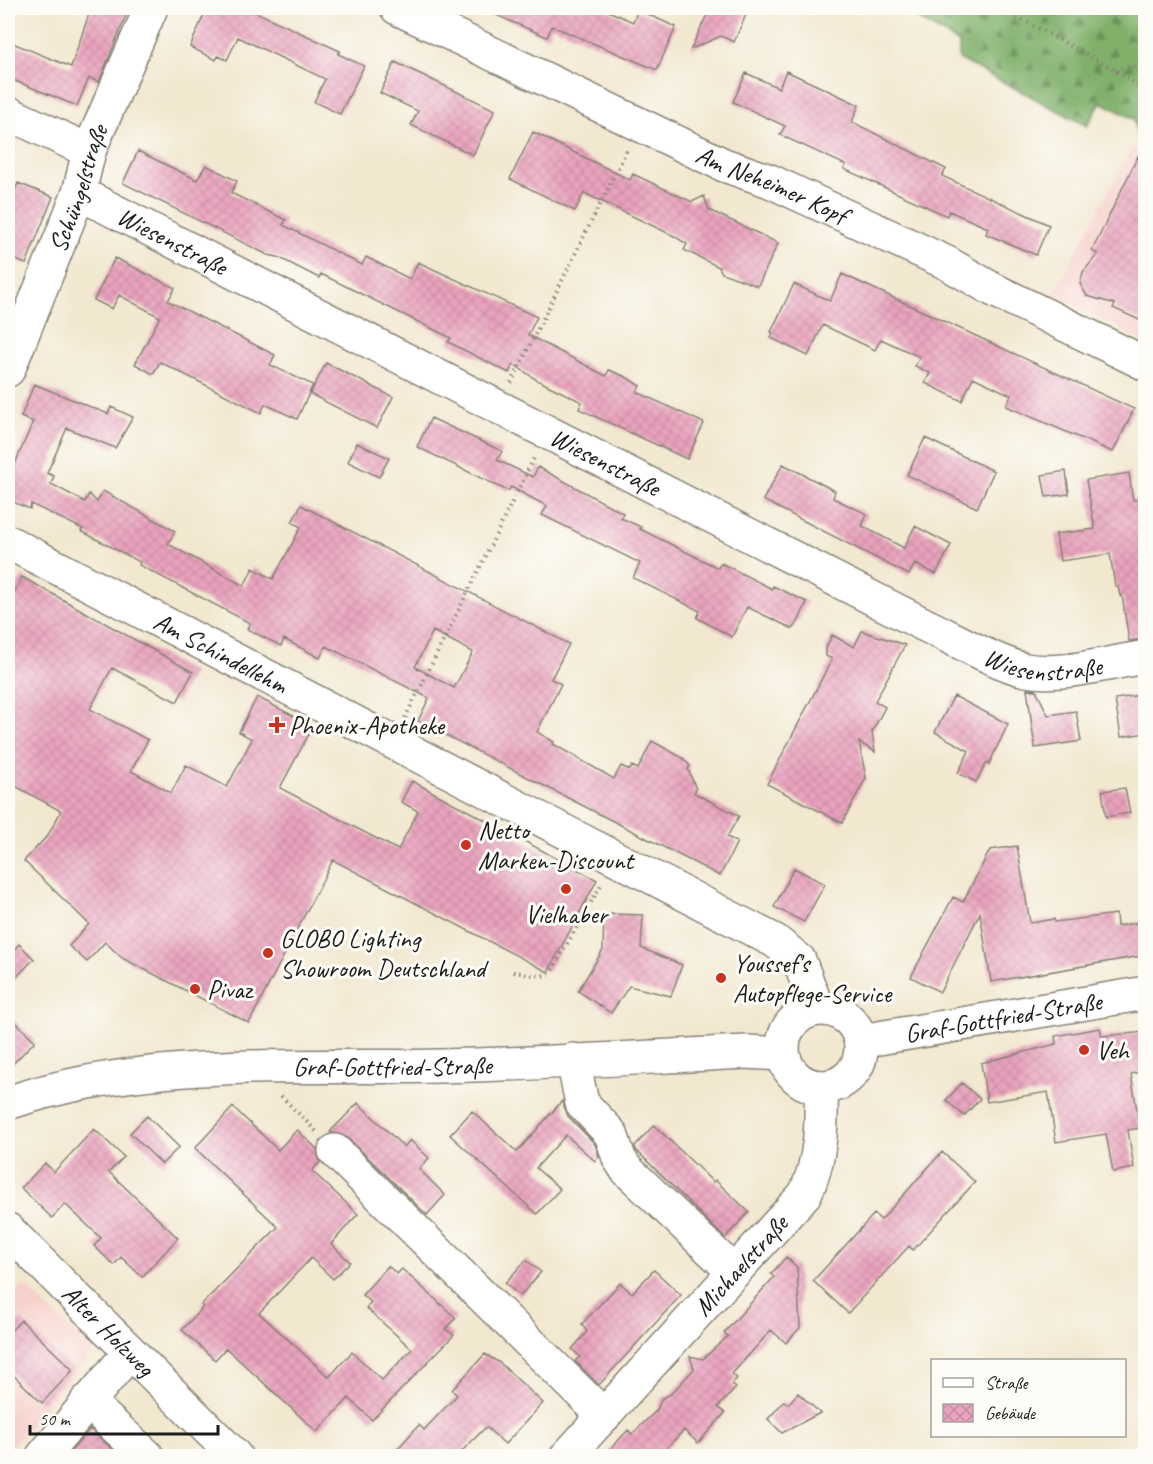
<svg xmlns="http://www.w3.org/2000/svg" width="1153" height="1464" viewBox="0 0 1153 1464" font-family="Caveat,sans-serif">
	<defs>
		<pattern id="forest-firs" width="22" height="20" patternUnits="userSpaceOnUse" patternTransform="scale(1.5)"><rect width="22" height="20" fill="#80b06b"/><path d="M5 1l3.5 6h-7zM16 11l3.5 6h-7z" fill="#688e57"/></pattern>
		<pattern id="building-cross-hatch" width="8" height="8" patternUnits="userSpaceOnUse" patternTransform="scale(1.5)"><rect width="8" height="8" fill="#eaa3be"/><path d="M0 0l8 8M0 8l8-8" fill="none" stroke="#c88ca3"/></pattern>
	</defs>
	<rect width="100%" height="100%" fill="#fdfcf7"/>
	<filter id="ink" filterUnits="userSpaceOnUse"><feTurbulence type="fractalNoise" baseFrequency=".0167" numOctaves="2"/><feDisplacementMap in="SourceGraphic" scale="12" xChannelSelector="R" yChannelSelector="G"/><feConvolveMatrix kernelMatrix="1 2 1 2 8 2 1 2 1" color-interpolation-filters="sRGB"/></filter>
	<filter id="wash" filterUnits="userSpaceOnUse"><feTurbulence type="fractalNoise" baseFrequency=".008" numOctaves="4" result="noise"/><feDisplacementMap in="SourceGraphic" scale="24" xChannelSelector="R" yChannelSelector="G"/><feGaussianBlur stdDeviation="1.35" result="paint"/><feColorMatrix in="noise" values="0 0 0 0 0 0 0 0 0 0 0 0 0 0 0 0 0 1.4 0 .05"/><feComposite in="paint" operator="in"/></filter>
	<g filter="url(#wash)">
		<rect width="100%" height="100%" fill="#f2e8d0"/>
		<path fill="#f7d0cb" d="M1132,148L1145,156V343L1054,293Z
			M24,1285L94,1351L8,1452V1302Z"/>
		<path fill="url(#forest-firs)" stroke="#4e6644" stroke-width="1.5" d="M900,8H1145V153L1140,150L1134,119L1101,102L1087,126L959,59V43Z"/>
		<g id="blocks">
			<path fill="url(#building-cross-hatch)" fill-rule="evenodd" d="M91,8H129L99,82L89,78L77,106L8,78V41L71,67Z
				M207,8H247L340,51L338,54L364,66L340,114L314,102L325,79L238,37L227,60L218,56L216,60L190,47Z
				M480,8H602L633,22L638,10L676,27L657,70L552,26L547,37Z
				M710,8H749L734,42L721,36L691,49Z
				M395,62L495,110L473,155L411,125L418,111L380,93Z
				M786,71L859,105L852,122L946,169L942,176L1049,225L1036,255L986,234L988,228L949,211L947,216L844,169L846,165L780,135L785,126L733,102L746,73L779,88Z
				M533,132L630,180L633,174L692,202L704,196L709,210L778,243L758,286L722,273L719,267L684,250L687,244L674,236L584,193L575,211L510,179Z
				M138,151L197,180L206,165L237,181L231,193L286,220L283,225L362,265L366,257L410,279L418,262L537,317L528,335L606,376L609,370L626,377L640,386L637,392L704,423L687,459L579,409L582,402L537,380L513,364L509,373L448,342L451,338L321,274L319,278L278,257L268,255L123,183Z
				M1138,156L1146,198V323L1113,308L1115,304L1087,296L1080,284L1083,272L1098,254L1092,251Z
				M18,183L53,197L26,264L8,257V209Z
				M115,258L175,288L168,301L275,355L270,365L313,385L297,419L265,404L261,413L160,362L153,374L135,364L160,317L119,295L112,309L94,300Z
				M842,274L1134,409L1113,452L1006,406L1011,395L973,377L962,401L925,383L930,373L915,366L920,357L881,339L875,350L823,325L808,356L771,338L773,333L771,332L794,284L830,301Z
				M326,363L393,397L377,428L310,394Z
				M34,384L108,414L111,407L133,417L115,448L67,428L47,473L54,476L51,484L85,502L89,494L97,502L103,491L175,531L168,544L244,586L253,568L273,579L301,527L292,522L301,505L569,644L551,679L561,684L537,732L554,742L553,744L614,779L621,766L630,770L632,766L638,769L652,741L683,758L690,766L688,769L696,789L694,793L739,816L727,837L737,842L720,876L418,721L429,698L326,646L320,658L284,639L281,646L247,629L250,623L139,565L140,562L81,531L83,529L31,504L30,509L8,500V480L33,422L21,417ZM433,631L473,652L454,688L415,667Z
				M431,418L502,451L497,460L533,477L538,467L623,513L621,518L641,527L640,529L718,568L721,563L772,589L773,586L807,602L799,620L793,629L747,607L732,637L697,618L700,611L633,578L640,563L542,515L547,506L511,487L508,491L417,447Z
				M925,438L994,471L977,508L907,475Z
				M357,443L389,458L379,477L348,462Z
				M783,464L835,491L833,498L867,514L862,526L904,548L915,526L951,545L936,574L915,564L909,575L763,500Z
				M1066,471L1069,494L1046,497L1042,475Z
				M1129,473L1133,500H1138L1146,547V639L1129,641L1122,595L1120,596L1118,586H1115L1110,554L1060,561L1056,534L1095,529L1086,480Z
				M22,577L193,672L177,702L112,668L90,709L148,740L131,771L171,793L186,765L227,787L252,739L239,732L257,697L313,726L280,788L398,850L418,811L401,802L412,781L597,880L548,972L333,860L249,1023L122,958L105,942L87,962L69,946L89,924L24,861L48,835L61,811L8,782V604Z
				M862,631L905,645L875,701L885,707L872,732L875,752L859,742L866,778L842,823L767,784L832,659L826,656V648L832,635L854,647Z
				M1027,689L1036,690L1048,715L1076,711L1081,741L1035,748Z
				M1146,694V733L1121,737L1115,699Z
				M954,696L1008,724L989,764L987,762L976,782L958,773L969,751L935,732Z
				M1125,788L1130,813L1106,817L1102,791Z
				M1017,846L1030,923L1054,919L1055,922L1116,914L1117,926L1146,921V955L991,982L980,913L940,992L911,977L953,897L963,902L990,850Z
				M794,868L825,884L804,922L774,907Z
				M604,914L643,915L641,948L682,965L671,996L629,986L611,1013L578,991L603,950Z
				M19,944L34,959L8,986V957Z
				M8,1015L35,1041L8,1069Z
				M1100,1028L1102,1036L1146,1032V1071L1131,1074L1140,1128L1128,1130L1134,1168L1113,1172L1106,1134L1056,1142L1048,1092L987,1102L981,1063L1056,1044L1055,1036Z
				M962,1083L980,1099L964,1116L946,1100Z
				M562,1101L568,1116L595,1144L599,1157L595,1161L566,1135L536,1168L560,1189L537,1214L450,1135L472,1111L517,1152Z
				M358,1103L404,1147L410,1140L429,1158L419,1169L445,1195L427,1215L348,1138L330,1132Z
				M233,1107L278,1150L297,1130L317,1149L320,1162L312,1171L358,1214L331,1244L350,1262L333,1279L311,1258L259,1313L329,1377L352,1352L382,1380L412,1349L366,1308L371,1302L362,1295L388,1266L397,1274L402,1269L456,1318L445,1329L454,1335L372,1420L349,1398L317,1432L226,1348L215,1360L182,1330L203,1307L201,1305L278,1227L195,1148Z
				M147,1116L179,1147L162,1164L130,1133Z
				M654,1125L713,1182L715,1180L749,1212L725,1238L636,1150L635,1146Z
				M94,1129L124,1157L109,1172L178,1238L142,1277L121,1257L114,1265L94,1246L101,1238L65,1204L52,1218L21,1188L45,1163L54,1172Z
				M942,1152L975,1182L913,1250L909,1246L848,1313L813,1281L874,1214L881,1220Z
				M786,1257L797,1267L800,1328L786,1343L771,1330L732,1374L737,1378L732,1384L736,1388L718,1407L725,1413L698,1443L684,1430L659,1456H604L628,1430L632,1434L657,1410L662,1398L671,1394L694,1369L690,1356L703,1359L728,1336L724,1333L774,1277L771,1274Z
				M526,1260L541,1272L520,1296L505,1283Z
				M654,1270L681,1295L599,1385L575,1361L580,1357L572,1349L587,1332L582,1324L620,1283L632,1293Z
				M21,1320L73,1370L42,1403L8,1370V1334Z
				M485,1354L500,1363L543,1403L505,1444L486,1427L457,1456H391L419,1425L424,1430L457,1395L452,1390Z
				M798,1393L820,1413L782,1433L768,1419L784,1401L788,1404Z
				M90,1429L120,1456H67Z"/>
		</g>
	</g>
	<g filter="url(#ink)">
		<use href="#blocks" fill-opacity="0" stroke="#878276" stroke-width="1.5"/>
		<g fill="none" stroke-linecap="round" stroke-linejoin="round">
			<g stroke="#878276" stroke-width="36">
				<g id="minor">
					<path id="s1" d="M397,8L724,165L770,181L947,263L992,289L1146,364"/>
					<path d="M8,113L89,151"/>
					<path id="s2" d="M79,193L925,625C953,638 998,664 1026,670C1061,677 1111,662 1146,657"/>
					<path id="s3" d="M8,370L79,193L89,151L151,8"/>
					<path id="s4" d="M8,542L775,941L799,960L817,1008"/>
					<circle cx="822" cy="1048" r="39"/>
					<path id="s5" d="M861,1041L1146,993"/>
					<path d="M573,1060L582,1103L611,1134L619,1158L626,1169L734,1272"/>
					<path id="s6" d="M8,1103C141,1056 302,1069 441,1066C542,1064 644,1057 746,1052L782,1054"/>
					<path d="M335,1151L604,1416"/>
					<path id="s7" d="M8,1230L235,1456"/>
					<path d="M87,1401L147,1456"/>
					<path d="M43,1456L130,1352"/>
					<path id="s8" d="M567,1456L805,1194C821,1161 822,1124 821,1087"/>
				</g>
			</g>
			<path stroke="#878276" stroke-width="4" stroke-dasharray="1.5 4.5" stroke-linecap="butt" d="M1001,8L1115,70L1146,90
				M1115,70L1146,64
				M511,383L627,150
				M405,718L535,456
				M513,972L541,976L550,974L602,883
				M281,1096L316,1131"/>
			<use href="#minor" stroke="#fff" stroke-width="33"/>
		</g>
	</g>
	<g fill="#c8321e" stroke="#fdfcf7" stroke-width="2">
		<path d="M274 716h6v6h6v6h-6v6h-6v-6h-6v-6h6z"/>
		<circle cx="466" cy="845" r="6"/>
		<circle cx="566" cy="889" r="6"/>
		<circle cx="268" cy="953" r="6"/>
		<circle cx="721" cy="978" r="6"/>
		<circle cx="195" cy="989" r="6"/>
		<circle cx="1084" cy="1050" r="6"/>
	</g>
	<g text-anchor="middle" stroke-width="6" stroke-linejoin="round" paint-order="stroke">
		<g font-size="26" fill="#1c1c1c" stroke="#fdfcf7">
			<text dy="9" stroke="none"><textPath href="#s1" startOffset="414">Am Neheimer Kopf</textPath></text>
			<text dy="9" stroke="none"><textPath href="#s3" startOffset="195">Schüngelstraße</textPath></text>
			<text dy="9" stroke="none"><textPath href="#s2" startOffset="105">Wiesenstraße</textPath></text>
			<text dy="9" stroke="none"><textPath href="#s2" startOffset="591">Wiesenstraße</textPath></text>
			<text dy="9" stroke="none"><textPath href="#s4" startOffset="240">Am Schindellehm</textPath></text>
			<text dy="9" stroke="none"><textPath href="#s2" startOffset="1077">Wiesenstraße</textPath></text>
			<text dy="9" stroke="none"><textPath href="#s5" startOffset="144">Graf-Gottfried-Straße</textPath></text>
			<text dy="9" stroke="none"><textPath href="#s6" startOffset="388">Graf-Gottfried-Straße</textPath></text>
			<text dy="9" stroke="none"><textPath href="#s8" startOffset="258">Michaelstraße</textPath></text>
			<text dy="9" stroke="none"><textPath href="#s7" startOffset="142">Alter Holzweg</textPath></text>
		</g>
		<g font-size="26" fill="#1c1c1c" stroke="#fdfcf7" text-anchor="start">
			<text x="289" y="734">Phoenix-Apotheke</text>
			<text x="478" y="839">Netto<tspan x="478" dy="30">Marken-Discount</tspan></text>
			<text x="566" y="923" text-anchor="middle">Vielhaber</text>
			<text x="280" y="947">GLOBO Lighting<tspan x="280" dy="30">Showroom Deutschland</tspan></text>
			<text x="733" y="972">Youssef's<tspan x="733" dy="30">Autopflege-Service</tspan></text>
			<text x="207" y="998">Pivaz</text>
			<text x="1096" y="1059">Veh</text>
		</g>
	</g>
	<rect width="1153" height="1464" fill="none" stroke="#fdfcf7" stroke-width="30"/>
	<rect x="931" y="1359" width="195" height="78" fill="#fdfcf7" stroke="#a3a29f" stroke-width="1.5"/>
	<rect x="943" y="1378" width="30" height="9" fill="#ffffff" stroke="#a3a29f" stroke-width="1.5"/>
	<text x="985" y="1389" font-size="18" fill="#1c1c1c">Straße</text>
	<rect x="943" y="1404" width="30" height="18" fill="url(#building-cross-hatch)" stroke="#a3a29f" stroke-width="1.5"/>
	<text x="985" y="1419" font-size="18" fill="#1c1c1c">Gebäude</text>
	<path d="M30 1425v9h188v-9" fill="none" stroke="#1c1c1c" stroke-width="3"/>
	<text x="39" y="1425" font-size="18" fill="#1c1c1c" stroke="#fdfcf7" stroke-width="4.5" paint-order="stroke">50 m</text>
</svg>
